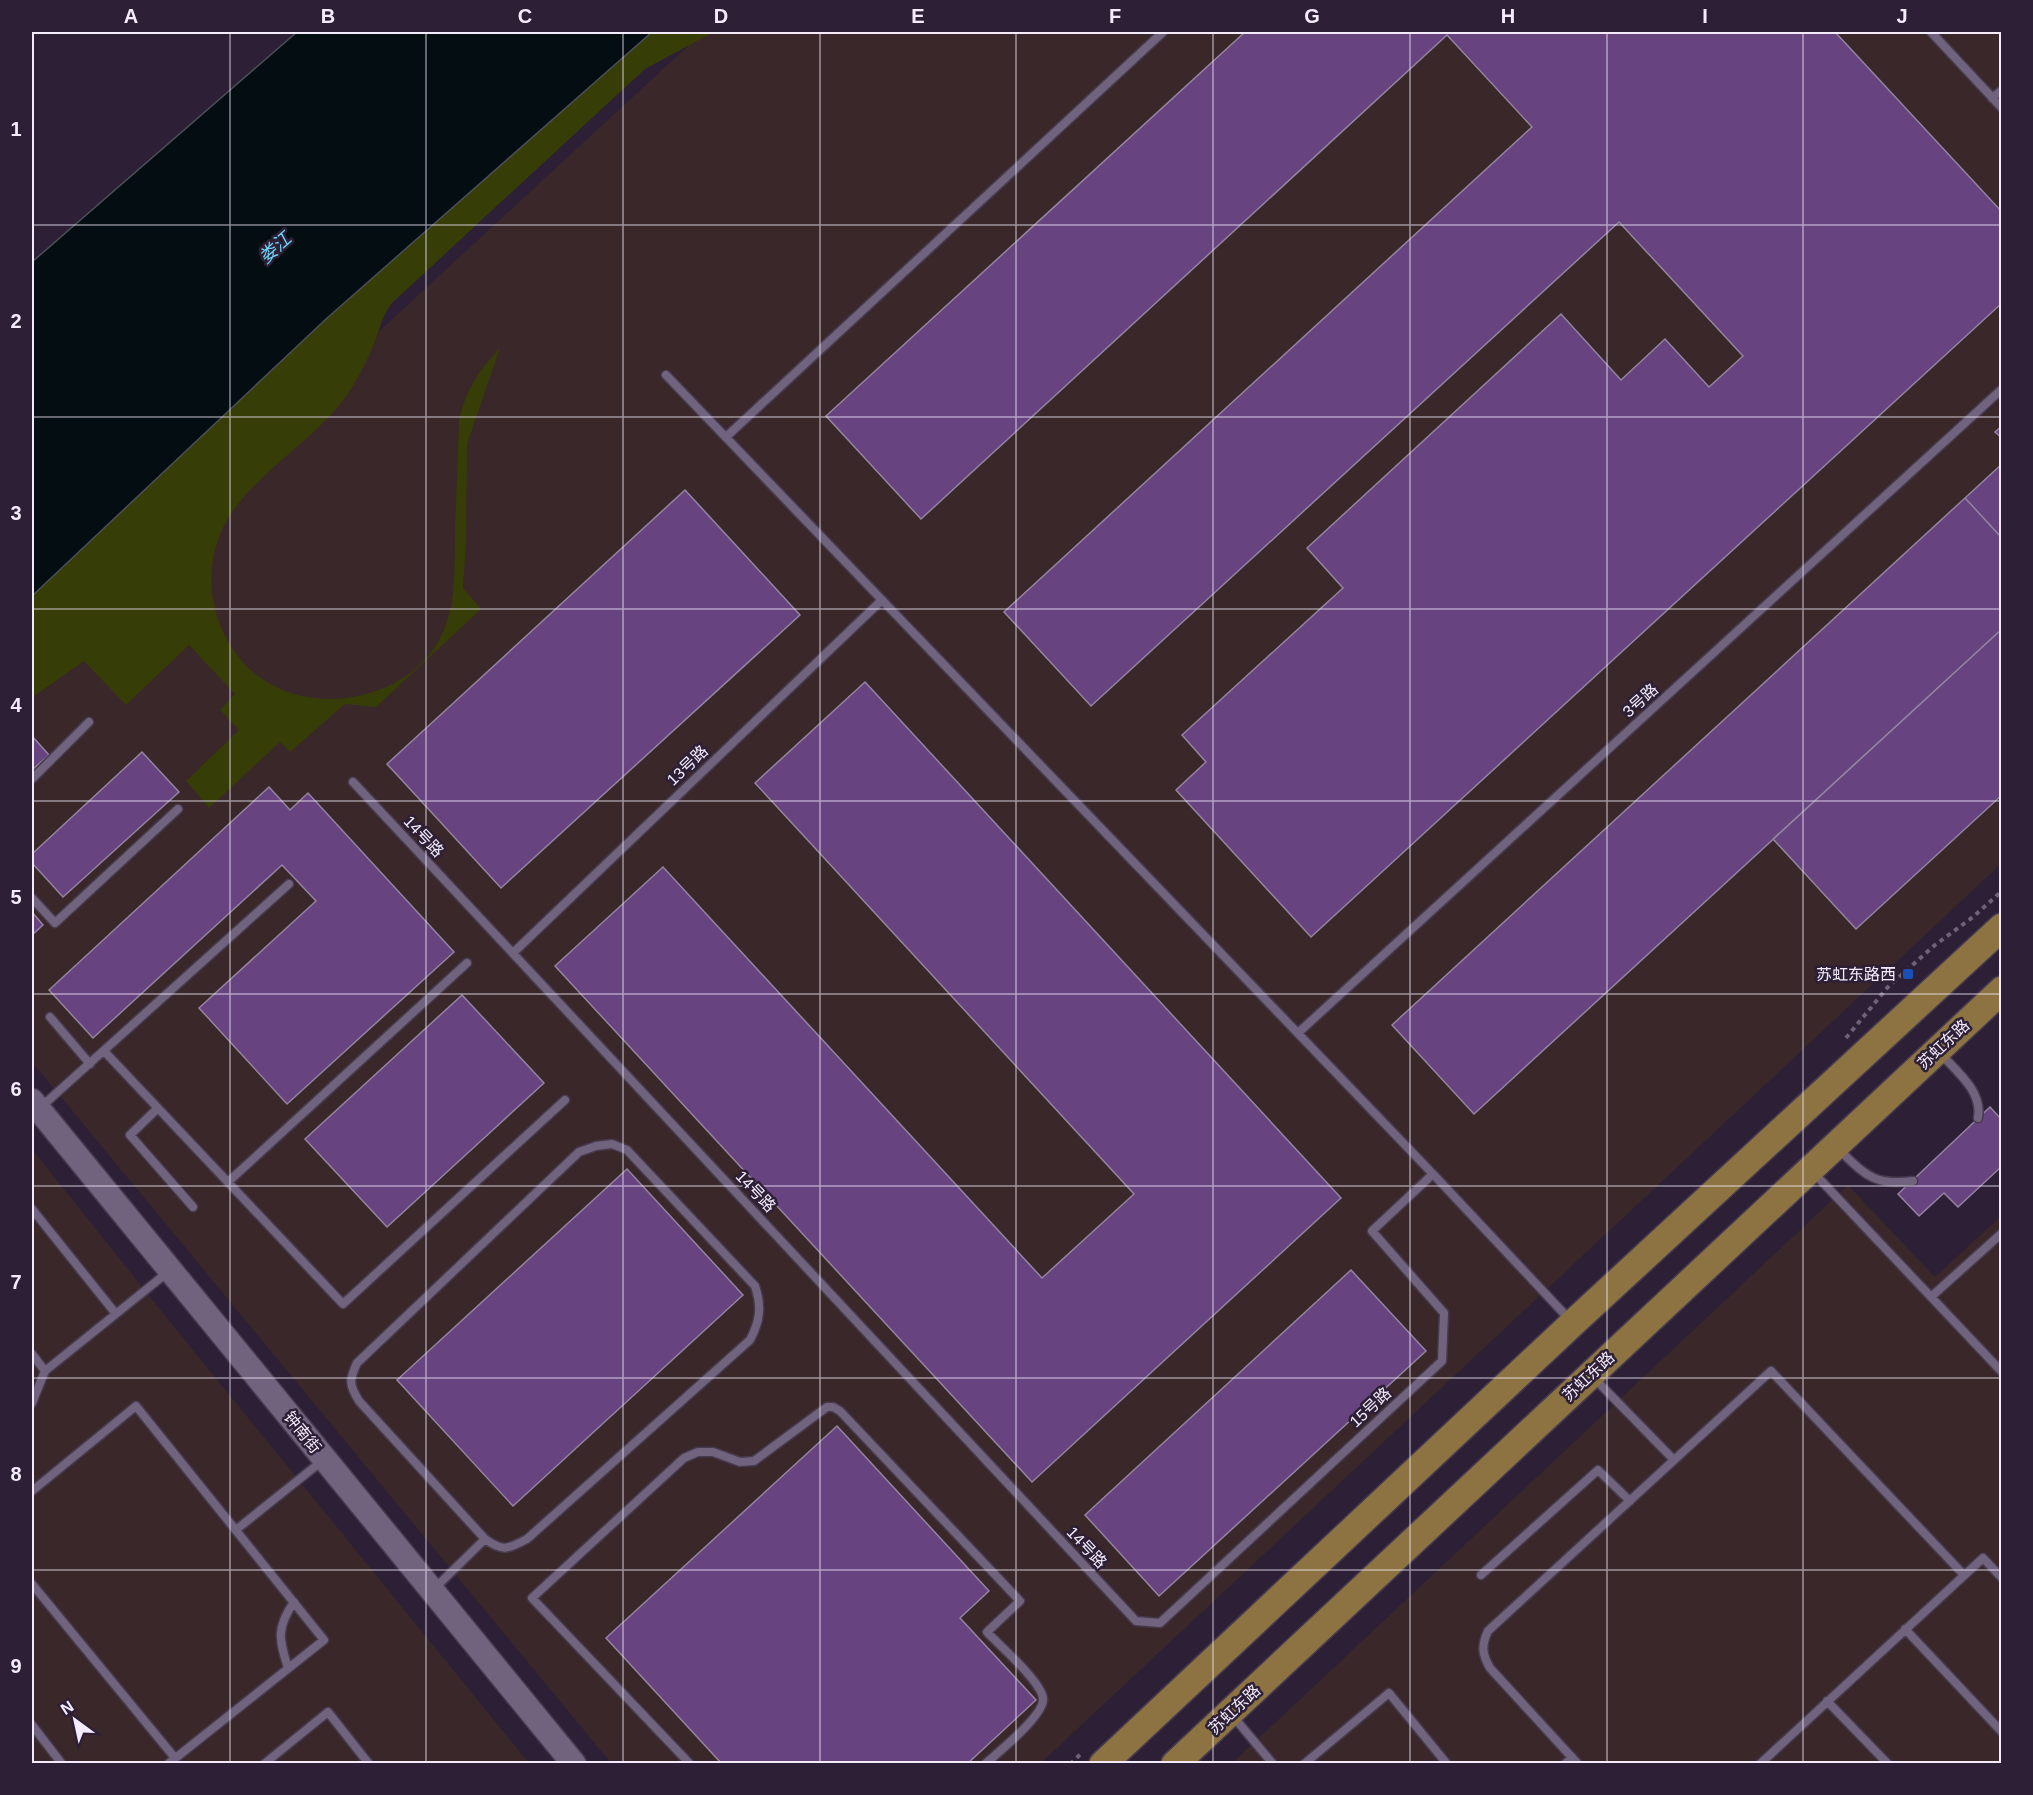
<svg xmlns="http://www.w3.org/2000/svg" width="2033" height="1795" viewBox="0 0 2033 1795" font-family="Arial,'Noto Sans SC',sans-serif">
	<rect width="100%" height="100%" fill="#2c1f36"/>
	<path fill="#3a2729" d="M703,32H2001V864L1041,1763H611L32,1062V652Z
		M32,1149L167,1318L529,1763H32Z
		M1848,1185L1935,1277L2001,1216V1763L1231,1764Z"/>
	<path fill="#363d07" d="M652,32H714L645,69L392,303C382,316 380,329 374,344C365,365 353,389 338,407C302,450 236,486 218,540C198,596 225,665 280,689C336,714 418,691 443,632C457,601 454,567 455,534C456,496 458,458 459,421C465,391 479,370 500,348L467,444L466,542L463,588L481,609L376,707L345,704L290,752L280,742L209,808L186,781L239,730L220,710L235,694L189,645L126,705L84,661L33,697L32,596L326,319Z"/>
	<path fill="#030d12" stroke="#4b5058" stroke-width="1.5" d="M297,32H652L326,319L32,596V262Z"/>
	<path fill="#674380" stroke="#9484a1" stroke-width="1.5" d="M1245,32H1835L2002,212V303L1311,937L1176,790L1206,762L1182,735L1343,588L1307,548L1561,314L1621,380L1665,339L1709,387L1743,356L1619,222L1091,706L1004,612L1532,127L1447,35L921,519L826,416Z
		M2002,426V438L1995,432Z
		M2002,464V538L1965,498Z
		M685,490L800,615L501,888L387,764Z
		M1965,498L2002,538V629L1474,1114L1392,1025Z
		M2002,629V795L1856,929L1773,839Z
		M865,682L1341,1198L1032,1482L555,966L663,867L1042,1278L1134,1194L755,783Z
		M32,736L49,755L32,770Z
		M142,752L179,792L63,897L32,863V854Z
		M269,787L290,810L308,793L454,952L287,1104L199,1008L316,901L282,865L93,1038L49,990Z
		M32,912L43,925L32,935Z
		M462,995L544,1083L387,1227L305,1139Z
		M1990,1107L2002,1120V1166L1958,1207L1944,1193L1919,1216L1898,1194Z
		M627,1169L743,1295L513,1506L397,1380Z
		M1351,1270L1426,1351L1159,1596L1085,1515Z
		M837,1426L989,1591L960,1618L1036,1700L967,1764H722L606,1638Z"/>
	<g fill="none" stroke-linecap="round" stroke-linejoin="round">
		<g stroke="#453a4e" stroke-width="11">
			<path id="lane" d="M1931,32L2002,108
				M1992,98L2002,90
				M666,375L1433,1174L1571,1321
				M726,437L1163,32
				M32,779L89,722
				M353,782L1136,1621L1160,1623L1442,1361L1444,1313L1372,1231L1433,1174
				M32,898L55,923L178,809
				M513,953L882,600
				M50,1017L90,1064
				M1298,1033L2002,389
				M104,1051L343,1304L565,1100
				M1939,1052C1956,1071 1983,1091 1978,1118
				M41,1107L289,884
				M158,1108L130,1135L193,1207
				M612,1144L627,1150L755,1286C762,1307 760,1321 750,1340L527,1539C508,1549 503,1552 485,1539L359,1401C349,1385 349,1380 357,1363L579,1152L596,1146Z
				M1837,1148C1865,1174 1872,1186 1913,1181
				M1812,1171L2002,1372
				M228,1182L467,963
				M32,1209L116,1314
				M1931,1297L2002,1233
				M32,1354L45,1371L32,1403
				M45,1371L168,1272
				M1593,1377L1674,1460
				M32,1491L136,1406L324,1640L168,1764
				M237,1529L322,1461
				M1481,1575L1598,1470L1630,1501
				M32,1584L175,1758
				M433,1590L485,1539
				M1905,1629L2002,1732
				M288,1668C279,1639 276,1628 294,1602
				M1827,1701L1888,1764
				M1232,1715L1273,1764
				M32,1725L62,1764
				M264,1764L328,1712L369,1764
				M690,1764L532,1598L684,1458L698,1452H713L740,1462L754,1461L827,1407H833L840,1411L1020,1601L987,1632C999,1645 1043,1683 1043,1699C1044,1715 999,1752 985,1764
				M1304,1764L1389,1693L1447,1764
				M1565,1764L1572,1757
				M1578,1764L1490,1668C1482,1654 1481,1646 1488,1631L1771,1371L1964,1575
				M1760,1764L1983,1558L2002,1578"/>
		</g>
		<g stroke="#453a4e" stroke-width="27">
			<path id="secondary" d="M32,1101L574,1764"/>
		</g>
		<g stroke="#453a4e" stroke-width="30">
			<path id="primary" d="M1103,1764L1573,1323L2002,927
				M1175,1764L2002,990"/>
		</g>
		<path stroke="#6d6277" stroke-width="4" stroke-dasharray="4.5 4.5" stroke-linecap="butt" d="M1846,1038L1887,988L1935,945L1973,917L2002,891
			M1070,1764L1083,1752"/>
		<use href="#lane" stroke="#71627d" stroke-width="8"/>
		<use href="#secondary" stroke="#71627d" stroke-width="24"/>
		<use href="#primary" stroke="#8d7341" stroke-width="27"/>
	</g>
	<path fill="none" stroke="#f4ecfc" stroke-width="1.5" stroke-opacity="0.55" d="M230,32V1764M426,32V1764M623,32V1764M820,32V1764M1016,32V1764M1213,32V1764M1410,32V1764M1607,32V1764M1803,32V1764M32,225H2002M32,417H2002M32,609H2002M32,801H2002M32,994H2002M32,1186H2002M32,1378H2002M32,1570H2002"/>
	<rect fill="#1a4fb4" stroke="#2c1f36" stroke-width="2" x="1902" y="968" width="12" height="12" rx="3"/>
	<g text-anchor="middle" stroke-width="5" stroke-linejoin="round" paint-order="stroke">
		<g font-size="16" fill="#f4ecfc" stroke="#2c1f36">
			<text transform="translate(1640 700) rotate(-42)" y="6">3号路</text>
			<text transform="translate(687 765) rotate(-44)" y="6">13号路</text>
			<text transform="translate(424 836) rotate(47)" y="6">14号路</text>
			<text transform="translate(1943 1044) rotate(-43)" y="6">苏虹东路</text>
			<text transform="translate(756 1191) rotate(47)" y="6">14号路</text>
			<text transform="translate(1588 1376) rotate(-43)" y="6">苏虹东路</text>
			<text transform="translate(1370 1407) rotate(-43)" y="6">15号路</text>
			<text transform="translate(303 1432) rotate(51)" y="6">钟南街</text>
			<text transform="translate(1087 1547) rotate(47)" y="6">14号路</text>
			<text transform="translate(1234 1709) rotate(-43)" y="6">苏虹东路</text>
		</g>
		<g font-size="16" fill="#f4ecfc" stroke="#2c1f36" text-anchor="end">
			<text x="1896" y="980">苏虹东路西</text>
		</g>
		<g font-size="18" font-style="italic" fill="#6fd5f8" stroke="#2c1f36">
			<text transform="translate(275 248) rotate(-42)" y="6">娄江</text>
		</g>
	</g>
	<rect width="2033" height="1795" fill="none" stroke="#2c1f36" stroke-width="66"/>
	<g transform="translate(75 1720) rotate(327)" stroke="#2c1f36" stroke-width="4.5" paint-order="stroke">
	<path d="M0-4.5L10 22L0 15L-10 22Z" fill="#f4ecfc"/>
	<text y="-9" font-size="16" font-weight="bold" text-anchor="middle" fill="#f4ecfc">N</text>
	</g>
	<rect x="33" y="33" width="1967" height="1729" fill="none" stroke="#f4ecfc" stroke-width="2"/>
	<g font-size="20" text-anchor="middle" font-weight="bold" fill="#f4ecfc">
		<text x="131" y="23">A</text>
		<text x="328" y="23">B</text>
		<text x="525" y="23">C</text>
		<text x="721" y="23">D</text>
		<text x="918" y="23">E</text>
		<text x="1115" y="23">F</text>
		<text x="1312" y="23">G</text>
		<text x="1508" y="23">H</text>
		<text x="1705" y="23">I</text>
		<text x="1902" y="23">J</text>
		<text x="16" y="136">1</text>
		<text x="16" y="328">2</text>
		<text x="16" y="520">3</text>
		<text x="16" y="712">4</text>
		<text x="16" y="904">5</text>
		<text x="16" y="1096">6</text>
		<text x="16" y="1289">7</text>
		<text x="16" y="1481">8</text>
		<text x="16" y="1673">9</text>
	</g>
</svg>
